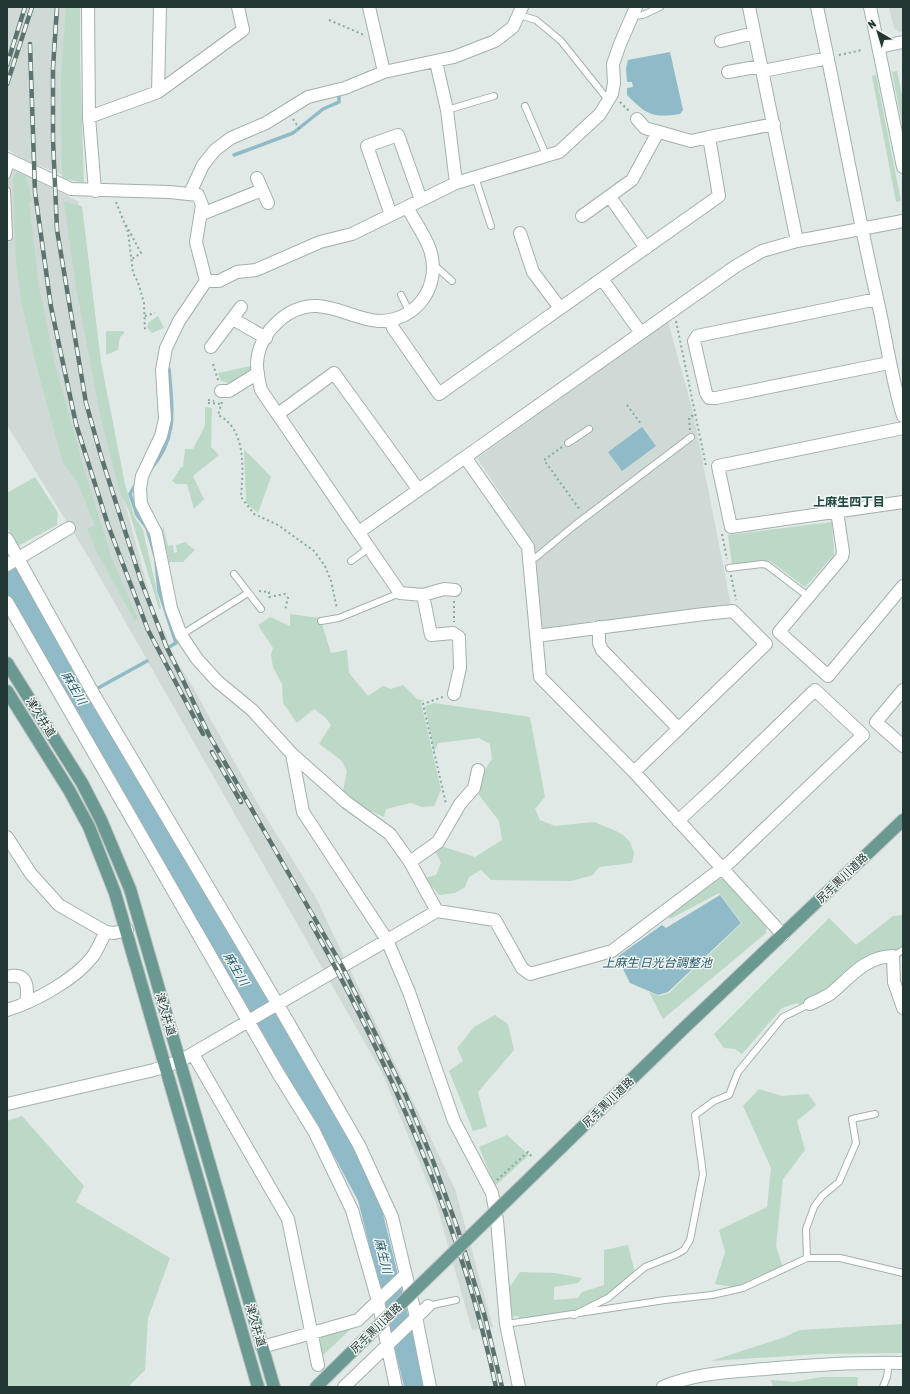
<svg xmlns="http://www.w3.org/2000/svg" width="910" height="1394" viewBox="0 0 910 1394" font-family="'Asap Condensed','Noto Sans JP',sans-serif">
	<rect width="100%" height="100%" fill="#e0e9e6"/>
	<path fill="#cfd9d5" d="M7,7H79L78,181L22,159L7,149Z
		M889,7H903V31L899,32L894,28Z
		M7,166L78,201L105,397L125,503L154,611L166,634L171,652L191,684L259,806L315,896L455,1189L493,1327L472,1330L436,1203L382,1073L89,558L7,425Z
		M668,322L692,408L731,605L545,629L540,625L535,546L477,458Z"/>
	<path fill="#bcd8c6" d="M66,7H80V61L84,183L62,178L61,77Z
		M897,71L903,100V129L892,72Z
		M876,75L901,201L896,202L872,76Z
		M16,172L26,176L32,201L29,202L39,288L55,364L82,462L112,559L138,619L135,621L98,554L87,529L95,525L77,481L63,463L36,364L21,301L16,262L13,179Z
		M64,202L82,206L101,362L125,484L134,516L143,530L161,609H159L129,511L118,486L101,419L76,287Z
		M158,316L164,328L152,333L147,327L149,322Z
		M106,331H124V334L120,337L118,350L106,355Z
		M251,366L252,370L229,383L221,381L218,373Z
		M205,407L212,408L211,447L219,455L193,476L204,499L194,509L187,484H176L172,481L181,467H183L185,449H193L205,426Z
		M244,449L271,477L258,513L246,503Z
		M35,477L58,513L57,525L18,546L7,527V493Z
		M832,522L834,555L805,587L770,561L732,565L728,535Z
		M163,526L168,546L173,545L174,553L177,552L176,545L186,542L188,545L195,550L183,562H169L162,531Z
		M290,614L320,618L331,653L347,650L349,673L368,696L383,686L391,689L403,685L417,699L425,701L421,702L441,790L434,806L422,807L411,803L386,809L384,817L366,809L343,791L347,771L341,760L319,744L331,725L326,718L314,709L297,723L283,703L282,684L273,667L271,655L273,648L258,625L270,617L290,626Z
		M434,703L530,717L545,797L535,809L540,820L555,826L594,822L616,831L623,835L630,842L634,853L632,863L599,867L593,875L571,881L491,880L481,870L469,877L465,887L455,893L439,895L425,878L436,875L441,863L435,851L441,846L475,857L502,840L499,821L476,791L482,774L492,759L490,744L479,738L438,743L434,752L425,706Z
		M716,879H723L767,924L766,933L663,1019L649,992L659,996L669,993L742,923L719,893L670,919L667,914Z
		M903,915V956L862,968L807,1008L797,1003L782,1008L742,1054L735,1049L724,1048L714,1034L829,918L856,945L893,916Z
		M495,1015L508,1024L514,1050L478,1092L487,1127L473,1131L449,1071L463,1061L457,1048L474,1027Z
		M759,1089L782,1096L808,1094L816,1105L797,1121L805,1150L783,1179L776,1246L783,1268L737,1288L715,1284L725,1252L719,1230L767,1207L771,1168L743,1106Z
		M22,1116L84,1186L76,1202L170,1258L148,1318L145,1370L128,1387H7V1121Z
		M507,1135L529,1155L495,1186L479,1147Z
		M628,1245L636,1277L611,1292L589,1309L520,1320L518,1316L510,1317L509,1288L520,1272L555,1273L582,1278L578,1283L554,1287V1300L578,1298L582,1292L604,1285V1250Z
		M903,1324V1353L818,1354L711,1361L782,1338L800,1330Z
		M353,1327L321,1357L320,1339L324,1335Z
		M821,1377H858L857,1387H773L771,1380L794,1382Z"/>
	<path fill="#8fbac8" d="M670,52L683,110L680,114C652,118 647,115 627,95V88L633,87L632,82H627L626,68L628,60Z
		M642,427L656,446L622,471L608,452Z
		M720,895L741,923L668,992L658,995L630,983L617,957L662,925L666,928Z"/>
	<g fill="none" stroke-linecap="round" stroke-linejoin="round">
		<path stroke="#8fbac8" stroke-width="3.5" d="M234,155L293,133L323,109L339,102V95
			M150,470C179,437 172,408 169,369
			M135,485L130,494L137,515L147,528L155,556
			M156,562L159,591L176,643L169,647
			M80,698L147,661"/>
		<path stroke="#8fbac8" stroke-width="21" d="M7,571L49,647L339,1143L368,1197L415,1387"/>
		<g stroke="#a4b0ad" stroke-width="8">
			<path id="lane" d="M519,15L536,20L561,41L609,101
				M632,16L643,15L660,7
				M525,106L547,157
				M447,110L494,96
				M7,175L11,162
				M475,177L491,226
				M7,191L9,237H7
				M433,264L452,281
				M401,295L410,313
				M568,443L589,429
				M529,558H535L575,525L691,437
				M351,561L369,548
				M729,568L762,564L767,565L809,597
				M234,574L261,609
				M321,621L339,618L400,593
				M181,635L248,593
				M893,956L903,950
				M807,1258L806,1229L814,1207L822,1196L839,1182L856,1143L852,1119L875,1114
				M428,1306L456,1300
				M574,1315L608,1298L645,1267L675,1255L684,1250L690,1240L703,1174L695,1115L714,1101L729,1095L738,1072L783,1017L810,1004
				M506,1324L665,1300L712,1295L743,1288L807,1258H840L903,1273
				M883,1387L887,1377L889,1363"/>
		</g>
		<g stroke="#a4b0ad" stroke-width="14">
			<path id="street" d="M88,7L89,117L95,191
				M369,7L384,72
				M749,7L797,241
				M817,7C838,104 855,201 877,298C886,337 891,377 903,416
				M721,41L754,33
				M436,62L447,110L456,183
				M763,71L828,58
				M728,72L761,66
				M158,92L160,7
				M89,117L158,92L243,30L238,7
				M637,119L645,128L691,141L709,137
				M7,159L71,189L169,192L198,195L202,205L196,242L206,281L179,321L166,348L162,370L165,419L161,436L142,476L140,489L141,504L156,533L171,608L181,635L197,659L217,681L252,710L292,754L346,802L390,834L410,862L437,911
				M257,178L268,203
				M190,193L203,165L215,150L231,138L266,123L308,97L345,88L384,72L454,57L495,41L513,27L522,7
				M610,197L646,248
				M407,207C414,220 424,234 429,247C443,284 418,321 379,321C358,320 339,307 317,306C287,305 258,334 257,364C257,373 259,382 261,390L400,593L423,595L444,589L455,590
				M202,214L262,190
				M391,215L367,146L398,135L421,200
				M582,216L632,180L658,132
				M520,233L533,272L560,308
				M602,279L641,333
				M206,281H219L237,272L256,270L320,242L352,234L456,183L559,152L600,114L612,94L614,83L613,64L620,44L636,7
				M877,299L697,336L694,341L706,393L709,398H716L889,363
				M233,319L266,338
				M390,320L393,328L439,394L719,196L709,137L774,124
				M211,347L241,307
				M221,391H229L258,373
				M278,414L334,373L418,489
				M903,428L718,466L731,527L903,502
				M465,457L528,547L540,677L634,772L783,935
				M837,511L843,552L842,557L779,632L828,676L903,586
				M359,532L736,266L762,251L797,241L903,221
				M7,539L93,693L277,1003L359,1145L392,1217L416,1317L430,1387
				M7,565L69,528
				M423,595L431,635L453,633L459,637L460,668L454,694
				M7,602L278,1073L314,1131L352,1210L378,1301L396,1387
				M599,627V643L602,650L679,729
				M536,636L704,614L733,611L766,644L634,772
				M903,690L876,722L903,746
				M292,754L303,812L387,940L409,992L454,1121L492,1193L497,1220L506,1324L519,1387
				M7,837L31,874L59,905L106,932
				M410,862L438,842L460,804L474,788L478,770
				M11,976C29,974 28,990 26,1003
				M810,1004C816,1001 824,998 830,994C851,977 864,957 893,956L894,982L903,1008
				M7,1010C34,1002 76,979 93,956C98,949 101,940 106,932L114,933L127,930
				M193,1054L288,1219L318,1365
				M180,1061L437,911L495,920L522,968L530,974L612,951L730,862L863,735L815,690L722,780L678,821
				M262,1347L358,1320L405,1275
				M344,1387L428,1306"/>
		</g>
		<g stroke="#a1b3ae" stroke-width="14">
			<path id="secondary" d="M870,7L903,167
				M879,47L903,42
				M7,1104L154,1070L180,1061
				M663,1387C695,1373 730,1372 765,1369C811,1365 857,1362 903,1363"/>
		</g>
		<g stroke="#bdc3c2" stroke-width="14">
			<path id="primary" d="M7,663L82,783L101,820L130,889L274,1387
				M7,691L69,790L89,827L115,893L258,1387
				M534,1174L681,1031L903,820
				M316,1387L374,1330"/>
		</g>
		<path stroke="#85a9a1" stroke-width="2" stroke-dasharray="2 3" stroke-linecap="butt" d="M329,20L364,35
			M839,55L862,50
			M620,102L630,112
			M293,119L301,131
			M116,202L128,232L133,273L138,282L144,303L145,332
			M126,225L141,253L132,259
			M145,316L155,313
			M676,321L706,466
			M213,364L218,380
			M208,400L214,401
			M222,402L218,415C247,429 243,470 241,497L254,514L278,525L314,551L325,566L331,581L337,609
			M208,403L222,404
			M627,405L641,424
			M690,430L689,418L695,414
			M562,447L544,460L580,510
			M722,534L727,559
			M731,575L736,600
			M259,591L269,592V597L285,594L288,598L285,610
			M454,601V622
			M443,697L423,704L446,804
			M497,1180L528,1152L533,1158"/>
		<use href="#lane" stroke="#fff" stroke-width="6"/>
		<use href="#street" stroke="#fff" stroke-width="12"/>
		<use href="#secondary" stroke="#fff" stroke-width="12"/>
		<use href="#primary" stroke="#6a9991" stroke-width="12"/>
		<g stroke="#5d736f" stroke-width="4.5">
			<path id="rail" d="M57,7L53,68V140L57,230L86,403L101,456L141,581L166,646L180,674L209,735L342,966L406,1096L433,1161L457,1227L485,1317L502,1387
				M30,44L35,192L51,307L76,424L108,525L148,630L203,734
				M7,65L25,7
				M7,84L32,7
				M212,752L241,802
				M311,923C392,1068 461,1224 496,1387"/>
		</g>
		<use href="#rail" stroke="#f0f6f4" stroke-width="3" stroke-dasharray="9" stroke-linecap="butt"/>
		<g stroke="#bdc3c2" stroke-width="14" stroke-linecap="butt">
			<path id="primary-bridge" d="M374,1330L534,1174"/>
		</g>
		<use href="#primary-bridge" stroke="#6a9991" stroke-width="12"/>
	</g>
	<g text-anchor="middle" stroke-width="3" stroke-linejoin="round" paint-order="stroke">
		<g font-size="11" fill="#233734" stroke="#f0f6f4">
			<text transform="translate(41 717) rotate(58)" y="4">津久井道</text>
			<text transform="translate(842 878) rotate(-44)" y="4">尻手黒川道路</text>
			<text transform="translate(166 1014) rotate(74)" y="4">津久井道</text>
			<text transform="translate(608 1102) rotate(-44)" y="4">尻手黒川道路</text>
			<text transform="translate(256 1325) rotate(74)" y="4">津久井道</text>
			<text transform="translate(376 1328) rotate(-44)" y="4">尻手黒川道路</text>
		</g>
		<g font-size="12" font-weight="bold" fill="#224741" stroke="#f0f6f4">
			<text x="849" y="506">上麻生四丁目</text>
		</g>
		<g font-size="12" font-style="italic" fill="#25596b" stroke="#f0f6f4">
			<text transform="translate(74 688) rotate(60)" y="4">麻生川</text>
			<text x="657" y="967">上麻生 日光台調整池</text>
			<text transform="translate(236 969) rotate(60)" y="4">麻生川</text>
			<text transform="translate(383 1256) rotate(76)" y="4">麻生川</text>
		</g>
	</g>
	<rect width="910" height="1394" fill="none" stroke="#233734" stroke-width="16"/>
	<g transform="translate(878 32) rotate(322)" stroke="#f0f6f4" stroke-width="3" paint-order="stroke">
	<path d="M0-3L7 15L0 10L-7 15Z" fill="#233734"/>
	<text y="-6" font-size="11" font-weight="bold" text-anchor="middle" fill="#233734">N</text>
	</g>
</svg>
